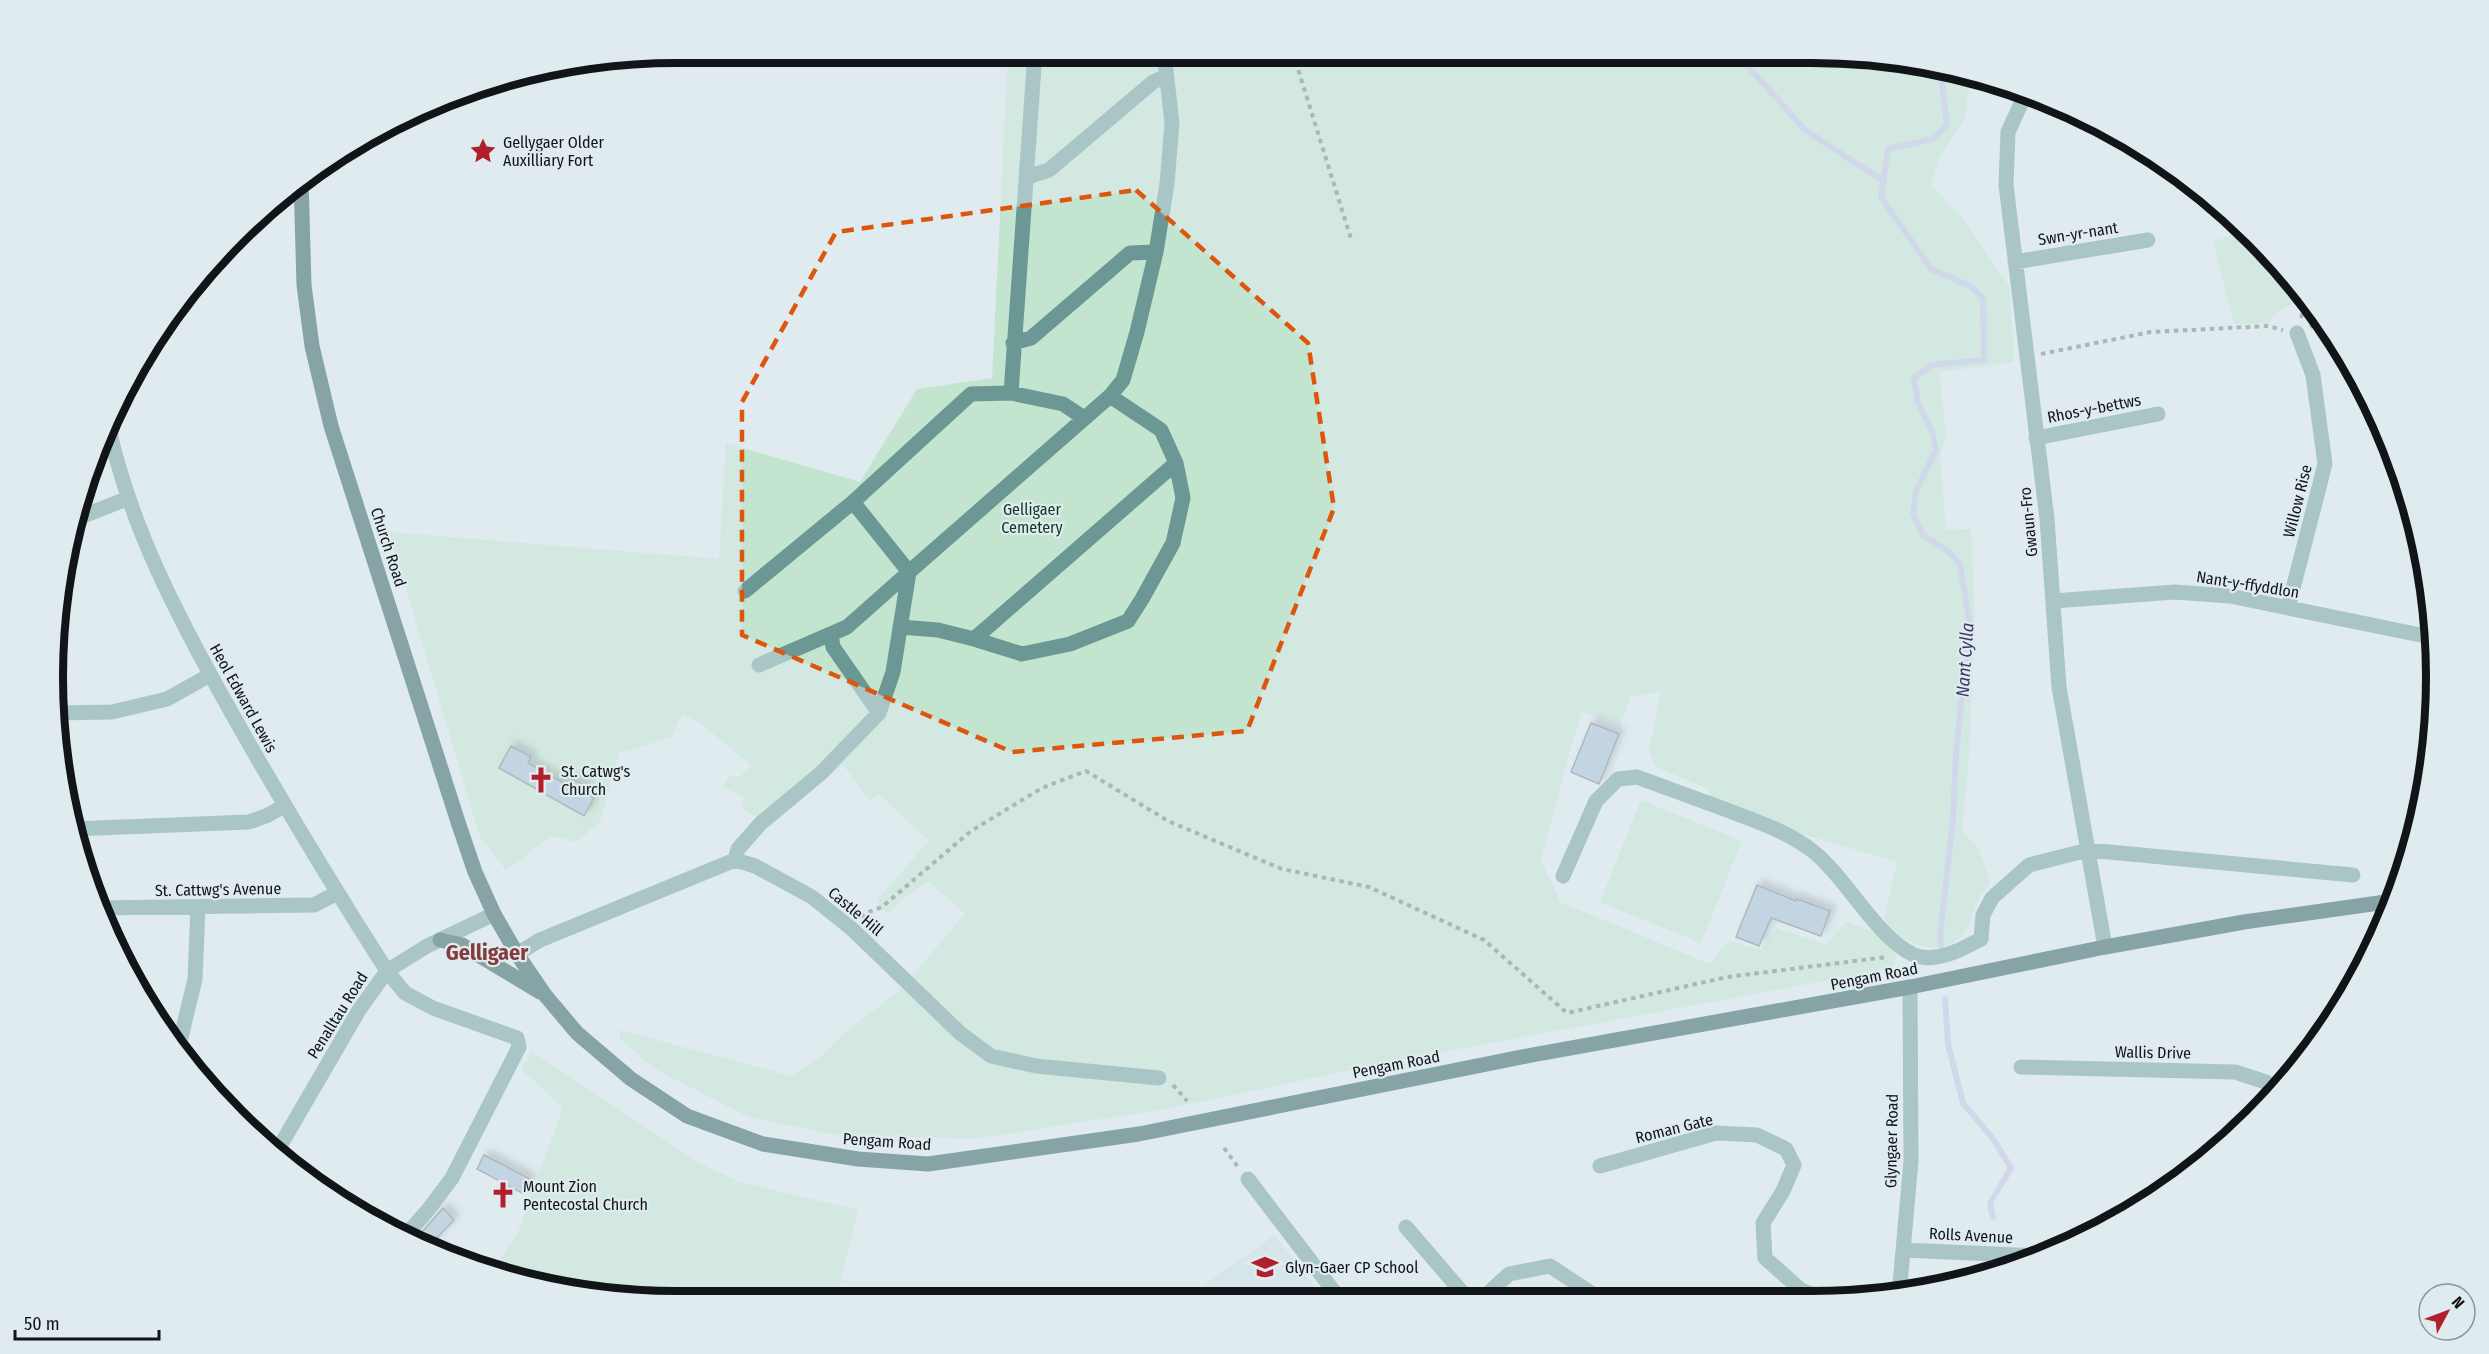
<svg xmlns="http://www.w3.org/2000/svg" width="2489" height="1354" viewBox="0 0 2489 1354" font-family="'Fira Sans Condensed',sans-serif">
	<defs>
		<filter id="shadow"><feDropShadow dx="5.5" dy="-5.5" stdDeviation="3" flood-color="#0004"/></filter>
	</defs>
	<rect width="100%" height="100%" fill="#dfebef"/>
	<path fill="#cbe0e7" d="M1275,1235L1323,1298H1186Z"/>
	<path fill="#c3e5cf" d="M1008,53L1852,54L1969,73L1966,116L1940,157L1931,185L1964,220L2009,286L2014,362L1939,372L1946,435L1940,458L1946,530L1971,529L1975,624L1969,756L1962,831L1977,846L1991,882C1986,890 1979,897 1975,905C1971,914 1970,928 1963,935C1938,960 1901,943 1884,919L1897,862L1796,832L1708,799L1709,789L1656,767L1649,751L1661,692L1631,696L1620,725L1582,712L1572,743L1541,860L1560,902L1710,964L1728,941L1761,950L1776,928L1826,944L1846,922L1876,933L1896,954L1894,968L1389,1062L1166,1109L973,1139L831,1134L748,1117L655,1069L620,1039V1030L791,1076L822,1056L843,1034L899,991L965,914L928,881L901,900L888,914L876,901L929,841L879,794L870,801L843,765L767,829L756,817L741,807L744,797L723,787L730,776L740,777L751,765L700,723L682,714L672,737L619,753L600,822L576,842L552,836L506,870L480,837L389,532L719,559L726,443L860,482L917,389L992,378Z
		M2247,232L2307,297L2312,304C2293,301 2279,306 2269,323L2234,324L2213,241Z
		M1641,800L1742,841L1701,943L1600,902Z
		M532,1052L695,1161L740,1182L858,1210L836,1300H636L515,1280L492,1271L517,1235L563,1108L521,1069Z"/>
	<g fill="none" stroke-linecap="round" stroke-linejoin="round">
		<path stroke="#c2c2e5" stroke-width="6" d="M1737,54L1805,130L1883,181
			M1940,68L1947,124L1933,139L1888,149L1881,197L1931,269L1970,286L1983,298L1984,360L1932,365L1914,378L1918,403L1932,431L1936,450L1916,491L1913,515L1923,535L1948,551L1960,564L1969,620L1956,755L1953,819L1940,936L1942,956
			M1945,999L1948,1044L1963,1103L1994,1140L2011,1168L1990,1203L1993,1217"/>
	</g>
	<path fill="#a2b9d6" stroke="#747b82" stroke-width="1.5" filter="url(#shadow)" d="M1591,723L1619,734L1599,784L1571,772Z
		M511,746L531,757L528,763L569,786L572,779L588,787L585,793L594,798L584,816L499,768Z
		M1757,885L1796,901L1797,899L1830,911L1821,936L1771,918L1759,946L1736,937Z
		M484,1155L530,1179L522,1193L477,1169Z
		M443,1208L454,1220L430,1245L416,1239Z"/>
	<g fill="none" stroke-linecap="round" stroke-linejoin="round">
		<path stroke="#6e7679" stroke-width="4" stroke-dasharray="4.5 4.5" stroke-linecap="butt" d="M1293,53L1352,242
			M2301,318L2305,303L2303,292
			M2310,327L2322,321
			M2041,354L2151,332L2268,326L2283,330
			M862,918L866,913L882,907L971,831L1042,788L1086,771L1168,821L1282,869L1369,887L1484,940L1567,1013L1727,977L1887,957
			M1173,1085L1187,1101
			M1224,1148L1238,1167"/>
		<path stroke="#6b9894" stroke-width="15" d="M2025,95L2008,132L2006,185L2047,519L2059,687L2105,947
			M1027,177L1049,170L1153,82L1166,76
			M2015,262L2148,240
			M1013,343L1031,338L1130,253L1156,252
			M1011,393L1063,404L1084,418
			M1110,396L1161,430L1176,463L1183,498L1173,543L1142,599L1128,621L1070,644L1022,654L974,639L1176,463
			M108,424C129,525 180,621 230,710C280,799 332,885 387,971L405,993L433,1008L517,1038L519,1047L452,1178L428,1210L406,1235
			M2036,438L2158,414
			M73,520L129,498
			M745,591L853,502L971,394L1011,393L1035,53
			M2053,601L2175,592L2230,596L2435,638
			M2288,608L2325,464L2313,375L2297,333
			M900,627L938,630L974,639
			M831,634L833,647L879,713
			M759,665L847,627L909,572L853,502
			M54,713L112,712L167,699L210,675
			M72,829L249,822L266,816L284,806
			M77,829V849
			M735,860L738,849L761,823L821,773L879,713L893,672L909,572L1110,396L1123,380L1137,332L1156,252L1167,184L1172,123L1164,53
			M1563,876L1596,801L1618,779L1637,777C1667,788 1697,799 1727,810C1756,821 1789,832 1814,852C1846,878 1877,937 1912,954C1934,965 1962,949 1981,939L1983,915L1992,898L2029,865L2088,850L2353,875
			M97,908L314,905L337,893
			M517,954L540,940L735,860L755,866L812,897L852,929L960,1033L991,1056L1036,1066L1159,1078
			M178,1050L195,979L198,908
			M2021,1067L2235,1072L2266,1082L2272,1097
			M276,1153L359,1010L387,971L427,946L494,914
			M1600,1166L1716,1133L1757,1135L1786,1149L1794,1165L1783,1191L1763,1223L1765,1258L1801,1290L1817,1296
			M1248,1179L1339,1298
			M1406,1227L1467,1298
			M1903,1250L2037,1256
			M1899,1295L1911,1161L1910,987
			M1484,1297L1509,1274L1550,1266L1597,1297"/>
		<path stroke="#1b4f4c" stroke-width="15" d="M301,179L304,285L312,346L331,426L459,825L475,872L494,914L517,954L545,995L577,1033L631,1079L687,1116L763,1144L858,1159L928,1164L1139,1134L1532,1055L1910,987L2105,947L2244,922L2393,901
			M440,940L462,945L540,992"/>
	</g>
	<path d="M0 0H2489V1354H0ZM1136,190L1308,343L1334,508L1247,731L1012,752L742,635V402L836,232Z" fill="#dfebef" fill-opacity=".55" fill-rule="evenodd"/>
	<path fill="none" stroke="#dd560d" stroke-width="4.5" stroke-dasharray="12 8" stroke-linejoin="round" d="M1136,190L1308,343L1334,508L1247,731L1012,752L742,635V402L836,232Z"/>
	<defs>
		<g id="sight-bare" transform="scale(2.07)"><path d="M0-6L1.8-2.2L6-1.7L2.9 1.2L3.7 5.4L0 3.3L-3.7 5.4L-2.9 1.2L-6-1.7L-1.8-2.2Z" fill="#b11f2d" stroke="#dfebef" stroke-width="2.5" paint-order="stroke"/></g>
		<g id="church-bare" transform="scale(2.07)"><path d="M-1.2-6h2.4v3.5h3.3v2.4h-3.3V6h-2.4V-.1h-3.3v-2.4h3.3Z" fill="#b11f2d" stroke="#dfebef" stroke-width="2.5" paint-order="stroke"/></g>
		<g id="school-bare" transform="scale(2.07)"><path d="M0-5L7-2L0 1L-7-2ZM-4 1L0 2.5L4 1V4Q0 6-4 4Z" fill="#b11f2d" stroke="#dfebef" stroke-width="2.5" paint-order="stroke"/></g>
	</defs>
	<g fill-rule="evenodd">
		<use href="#sight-bare" x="483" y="151"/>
		<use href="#church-bare" x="541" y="780"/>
		<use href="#church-bare" x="503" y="1195"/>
		<use href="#school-bare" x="1265" y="1267"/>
	</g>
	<g text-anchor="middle" stroke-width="4.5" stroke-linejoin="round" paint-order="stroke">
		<g font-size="16" fill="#111517" stroke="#dfebef" text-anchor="start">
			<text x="503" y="148">Gellygaer Older<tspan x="503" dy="18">Auxilliary Fort</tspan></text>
			<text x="561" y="777">St. Catwg's<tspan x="561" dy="18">Church</tspan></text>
			<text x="523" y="1192">Mount Zion<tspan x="523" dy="18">Pentecostal Church</tspan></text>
			<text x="1285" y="1273">Glyn-Gaer CP School</text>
		</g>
		<g font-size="16" fill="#111517" stroke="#dfebef">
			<text transform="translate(2078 233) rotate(-9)" y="6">Swn-yr-nant</text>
			<text transform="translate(2094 408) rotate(-11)" y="6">Rhos-y-bettws</text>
			<text transform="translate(2297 501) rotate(-76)" y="6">Willow Rise</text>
			<text transform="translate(2028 522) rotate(-96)" y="6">Gwaun-Fro</text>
			<text transform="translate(389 547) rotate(72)" y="6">Church Road</text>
			<text transform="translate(2248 584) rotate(9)" y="6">Nant-y-ffyddlon</text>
			<text transform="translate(244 698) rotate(61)" y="6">Heol Edward Lewis</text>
			<text transform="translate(218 889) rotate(-1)" y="6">St. Cattwg's Avenue</text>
			<text transform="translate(856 911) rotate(40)" y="6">Castle Hill</text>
			<text transform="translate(1874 976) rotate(-11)" y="6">Pengam Road</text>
			<text transform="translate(337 1015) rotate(-58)" y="6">Penalltau Road</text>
			<text transform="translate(2153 1052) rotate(1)" y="6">Wallis Drive</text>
			<text transform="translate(1396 1064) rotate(-11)" y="6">Pengam Road</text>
			<text transform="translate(1674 1128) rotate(-14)" y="6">Roman Gate</text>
			<text transform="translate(887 1141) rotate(4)" y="6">Pengam Road</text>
			<text transform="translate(1891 1141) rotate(-89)" y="6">Glyngaer Road</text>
			<text transform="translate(1971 1235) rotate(3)" y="6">Rolls Avenue</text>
		</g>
		<g font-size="16" fill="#0e3923" stroke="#dfebef">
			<text x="1032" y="515">Gelligaer<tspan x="1032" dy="18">Cemetery</tspan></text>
		</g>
		<g font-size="18" font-style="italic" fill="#3b3765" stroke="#dfebef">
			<text transform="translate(1965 660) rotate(-86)" y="6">Nant Cylla</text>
		</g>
		<g font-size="22" font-weight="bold" fill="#843c3b" stroke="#dfebef">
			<text x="487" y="960">Gelligaer</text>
		</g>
	</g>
	<path d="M0 0H2489V1354H0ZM677 63H1812A614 614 0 0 1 2426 677V677A614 614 0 0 1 1812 1291H677A614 614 0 0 1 63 677V677A614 614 0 0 1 677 63Z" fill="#dfebef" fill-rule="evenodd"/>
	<path fill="none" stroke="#111517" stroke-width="8" d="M677 63H1812A614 614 0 0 1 2426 677V677A614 614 0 0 1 1812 1291H677A614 614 0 0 1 63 677V677A614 614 0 0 1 677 63Z"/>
	<g transform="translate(2447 1312) rotate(49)"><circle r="28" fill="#dfebef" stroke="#8d9599" stroke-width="1.5"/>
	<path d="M0-4.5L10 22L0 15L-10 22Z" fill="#b11f2d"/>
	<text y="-9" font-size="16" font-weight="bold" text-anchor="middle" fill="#111517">N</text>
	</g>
	<path d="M15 1330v9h144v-9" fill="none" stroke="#111517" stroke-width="3"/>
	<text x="24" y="1330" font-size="18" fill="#111517" stroke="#dfebef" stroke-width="4.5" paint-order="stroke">50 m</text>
</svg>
